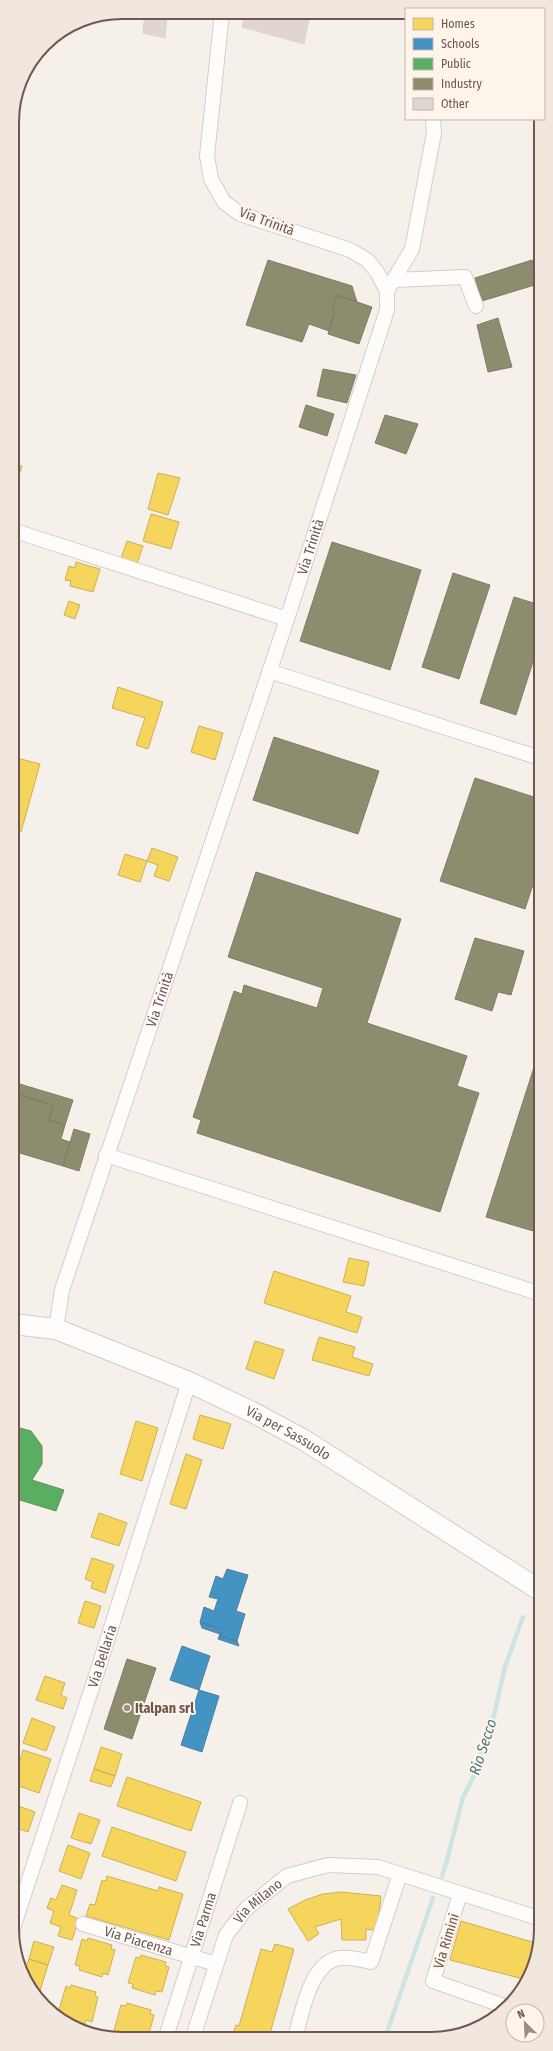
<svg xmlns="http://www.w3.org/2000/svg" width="553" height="2051" viewBox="0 0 553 2051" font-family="'Fira Sans Condensed',sans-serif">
	<rect width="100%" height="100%" fill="#f6f0ea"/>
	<path fill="#f6d55c" stroke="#ceaf58" d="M12,464L22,466L12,497Z
		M158,473L180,478L168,515L148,509Z
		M151,514L179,522L171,549L143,541Z
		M127,541L143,546L135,570L119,564Z
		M76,562L100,569L93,592L70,586L71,581L65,580L69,566L75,568Z
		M69,601L80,605L75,619L64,615Z
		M118,687L163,702L148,749L136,745L145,718L112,708Z
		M199,726L223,733L215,760L191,752Z
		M17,758L40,764L21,832L13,830L12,774Z
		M152,848L178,857L169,881L154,876L158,865L147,861Z
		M125,854L147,861L140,882L118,875Z
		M349,1258L369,1262L364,1286L343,1282Z
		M274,1271L351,1296L346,1312L362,1317L357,1333L264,1303Z
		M319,1337L355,1347L352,1357L373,1364L369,1376L312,1360Z
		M255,1341L284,1350L274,1379L246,1369Z
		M200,1415L231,1424L223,1449L193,1439Z
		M136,1421L158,1428L142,1481L120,1474Z
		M186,1454L202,1460L186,1509L170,1504Z
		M99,1513L127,1523L119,1546L91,1537Z
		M92,1558L114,1565L105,1593L91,1588L93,1582L85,1579Z
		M85,1601L101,1606L94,1628L78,1623Z
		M45,1676L65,1683L61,1695L67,1698L63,1709L36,1700Z
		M32,1718L55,1727L46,1751L23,1743Z
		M101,1747L122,1754L115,1776L94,1769Z
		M23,1750L51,1759L39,1793L13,1784Z
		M94,1769L115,1776L111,1787L90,1781Z
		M127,1777L201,1802L191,1831L117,1806Z
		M13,1804L35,1812L28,1832L13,1827Z
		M79,1813L100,1820L91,1844L71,1838Z
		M112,1827L186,1852L176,1881L102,1856Z
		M68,1845L90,1853L81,1879L59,1871Z
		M107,1876L158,1891L159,1887L183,1894L169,1940L86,1916L90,1904L95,1905L102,1880L106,1881Z
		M62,1885L77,1890L69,1915L79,1919L72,1940L58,1936L61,1927L50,1923L54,1911L47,1908L51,1898L56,1900Z
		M341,1892L381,1896L377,1931L366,1929V1940H342L341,1919L315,1927L319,1934L308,1941L288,1909L305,1900L323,1894Z
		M461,1921L539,1944L533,1971L527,1980L450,1960Z
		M88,1938L112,1945L111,1949L115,1950L108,1975L103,1973L102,1977L79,1970L80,1966L75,1965L82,1939L87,1941Z
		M34,1941L54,1947L48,1965L29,1959Z
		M275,1944L294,1949L269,2037H232L236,2025L239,2026L261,1949L272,1952Z
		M141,1955L166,1962L165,1966L169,1967L162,1992L156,1991L155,1995L132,1988L133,1984L128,1983L136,1957L140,1958Z
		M29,1959L48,1965L39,1994L36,1993L25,1970Z
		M71,1985L96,1992L95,1996L98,1997L92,2022L86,2020L85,2024L62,2018L63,2014L58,2013L66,1986L70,1988Z
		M127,2003L151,2010L150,2014L154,2015L148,2037H121L118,2036L119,2032L114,2031L121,2005L126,2006Z"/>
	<path fill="#4393c3" stroke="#5081a0" d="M227,1569L248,1575L236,1611L245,1614L237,1641L220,1636L222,1629L200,1622L204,1607L214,1611L218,1599L209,1597L216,1576L223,1579Z
		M200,1622L222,1629L220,1636L237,1641L239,1646L218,1639L220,1634L202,1628Z
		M182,1646L210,1656L199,1690L170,1680Z
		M199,1690L219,1696L202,1752L181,1745Z"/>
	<path fill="#5aae61" stroke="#61945b" d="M13,1426L31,1431L42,1446V1464L32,1480L64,1490L56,1511L13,1498Z"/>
	<path fill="#8c8c6e" stroke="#847c64" d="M268,260L352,286L357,302L337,295L332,310L335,311L329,331L309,324L302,342L246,325Z
		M532,260L538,284L482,301L475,278Z
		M337,295L372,307L359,344L328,334L335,311L332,310Z
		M498,318L512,367L488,372L477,325Z
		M323,369L356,375L347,403L317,396Z
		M306,405L334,414L327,436L299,427Z
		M385,415L418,424L406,454L375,443Z
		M332,542L421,570L390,670L300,641Z
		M453,573L490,585L459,679L422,667Z
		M514,597L540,605V640L516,715L480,703Z
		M274,737L379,771L358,834L253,800Z
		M475,778L540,799V863L525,909L440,881Z
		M256,872L401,919L367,1023L467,1056L457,1086L479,1093L440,1212L197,1133L201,1120L193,1117L234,991L242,994L244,985L317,1008L323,988L228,957Z
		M475,938L524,951L511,995L498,992L492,1011L455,999Z
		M536,1061L540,1062V1233L486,1217Z
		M13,1082L73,1100L65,1125L49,1120L53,1105L13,1093Z
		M13,1093L53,1105L49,1120L65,1125L61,1139L70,1142L63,1166L13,1151Z
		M74,1129L90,1134L79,1171L63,1166Z
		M127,1659L156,1668L132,1739L104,1729Z"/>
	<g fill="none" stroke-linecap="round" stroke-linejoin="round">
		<path stroke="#cee4e4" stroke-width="4.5" d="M538,1577L541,1574
			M442,1876L446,1864L463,1797L477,1770L483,1743L492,1724L505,1667L523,1617
			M385,2038L433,1898"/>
	</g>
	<path fill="#dfd6d0" stroke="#ded3cd" d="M145,12L155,13L182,12V17H167L165,38L143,33Z
		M245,13H310L304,44L242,27Z"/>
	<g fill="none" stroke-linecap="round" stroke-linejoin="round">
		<g stroke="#d5cdc9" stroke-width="16">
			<g id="minor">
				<path d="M394,280L465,277L476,306"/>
				<path d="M387,291L412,249L434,133L433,119"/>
				<path d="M12,530L287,619"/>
				<path d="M269,671L540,758"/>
				<path d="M106,1155L541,1294"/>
				<path id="s1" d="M56,1329L62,1290L287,619L387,310V291L377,272L367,260L350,250L240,214L224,202L211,179L207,156L222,13"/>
				<path d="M460,1894L433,1981L507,2007"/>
				<path id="s2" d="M83,1924L216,1964"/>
				<path id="s3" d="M13,1928L100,1663L189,1382"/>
				<path id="s4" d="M166,2037L240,1803"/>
				<path id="s5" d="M193,2037L226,1935L246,1909L287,1876L328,1865L378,1867L541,1919"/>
				<path d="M295,2038C302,2013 310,1962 340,1958C351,1957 361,1960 371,1962L400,1874"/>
			</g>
		</g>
		<g stroke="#d4ccc6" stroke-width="22">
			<g id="secondary">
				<path id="s6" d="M13,1324L56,1329L189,1382L254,1413L304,1440L541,1591"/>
			</g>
		</g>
		<use href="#minor" stroke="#fefdfc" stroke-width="14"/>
		<use href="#secondary" stroke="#fefdfc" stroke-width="20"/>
	</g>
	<circle fill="#9f8d85" stroke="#fdf4ec" stroke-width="1.5" cx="127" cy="1708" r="4"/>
	<g text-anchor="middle" stroke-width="4" stroke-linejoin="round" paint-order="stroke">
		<g font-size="14" fill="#70574e" stroke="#fdf4ec">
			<text transform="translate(267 221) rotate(20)" y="5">Via Trinità</text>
			<text dy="5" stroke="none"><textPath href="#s1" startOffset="823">Via Trinità</textPath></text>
			<text dy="5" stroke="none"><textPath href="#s1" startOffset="346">Via Trinità</textPath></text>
			<text dy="5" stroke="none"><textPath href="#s6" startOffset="298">Via per Sassuolo</textPath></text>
			<text dy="5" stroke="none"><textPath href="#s3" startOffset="286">Via Bellaria</textPath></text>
			<text dy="5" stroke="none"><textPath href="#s5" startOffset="154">Via Milano</textPath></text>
			<text dy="5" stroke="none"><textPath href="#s4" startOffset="123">Via Parma</textPath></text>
			<text dy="5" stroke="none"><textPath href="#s2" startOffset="58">Via Piacenza</textPath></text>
			<text transform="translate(446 1941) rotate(-73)" y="5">Via Rimini</text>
		</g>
		<g font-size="14" font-weight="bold" fill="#70574e" stroke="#fdf4ec" text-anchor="start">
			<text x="135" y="1713">Italpan srl</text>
		</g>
		<g font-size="15" font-style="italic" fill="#47777a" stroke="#fdf4ec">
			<text transform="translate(483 1747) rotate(-72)" y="5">Rio Secco</text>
		</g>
	</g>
	<path d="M0 0H553V2051H0ZM122 19H431A103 103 0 0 1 534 122V1929A103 103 0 0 1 431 2032H122A103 103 0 0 1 19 1929V122A103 103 0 0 1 122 19Z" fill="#f2e7df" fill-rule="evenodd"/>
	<path fill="none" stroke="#70574e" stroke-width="2" d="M122 19H431A103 103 0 0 1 534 122V1929A103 103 0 0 1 431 2032H122A103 103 0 0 1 19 1929V122A103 103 0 0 1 122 19Z"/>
	<rect x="405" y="8" width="140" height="112" fill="#fdf4ec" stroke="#c5b5ad"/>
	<rect x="413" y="18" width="20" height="12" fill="#f6d55c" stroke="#c5b5ad"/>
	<text x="441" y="28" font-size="12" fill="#70574e">Homes</text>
	<rect x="413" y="38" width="20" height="12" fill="#4393c3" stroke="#c5b5ad"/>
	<text x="441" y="48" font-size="12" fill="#70574e">Schools</text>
	<rect x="413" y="58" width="20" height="12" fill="#5aae61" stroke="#c5b5ad"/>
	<text x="441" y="68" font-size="12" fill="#70574e">Public</text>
	<rect x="413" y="78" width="20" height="12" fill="#8c8c6e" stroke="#c5b5ad"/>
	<text x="441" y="88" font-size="12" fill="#70574e">Industry</text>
	<rect x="413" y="98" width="20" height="12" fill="#dfd6d0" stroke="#c5b5ad"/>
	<text x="441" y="108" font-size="12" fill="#70574e">Other</text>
	<g transform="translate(525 2023) rotate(336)"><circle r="19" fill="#fdf4ec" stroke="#c5b5ad"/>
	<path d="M0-3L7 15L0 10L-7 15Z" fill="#9f8d85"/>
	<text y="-6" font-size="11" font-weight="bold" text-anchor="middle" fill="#70574e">N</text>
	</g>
</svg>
